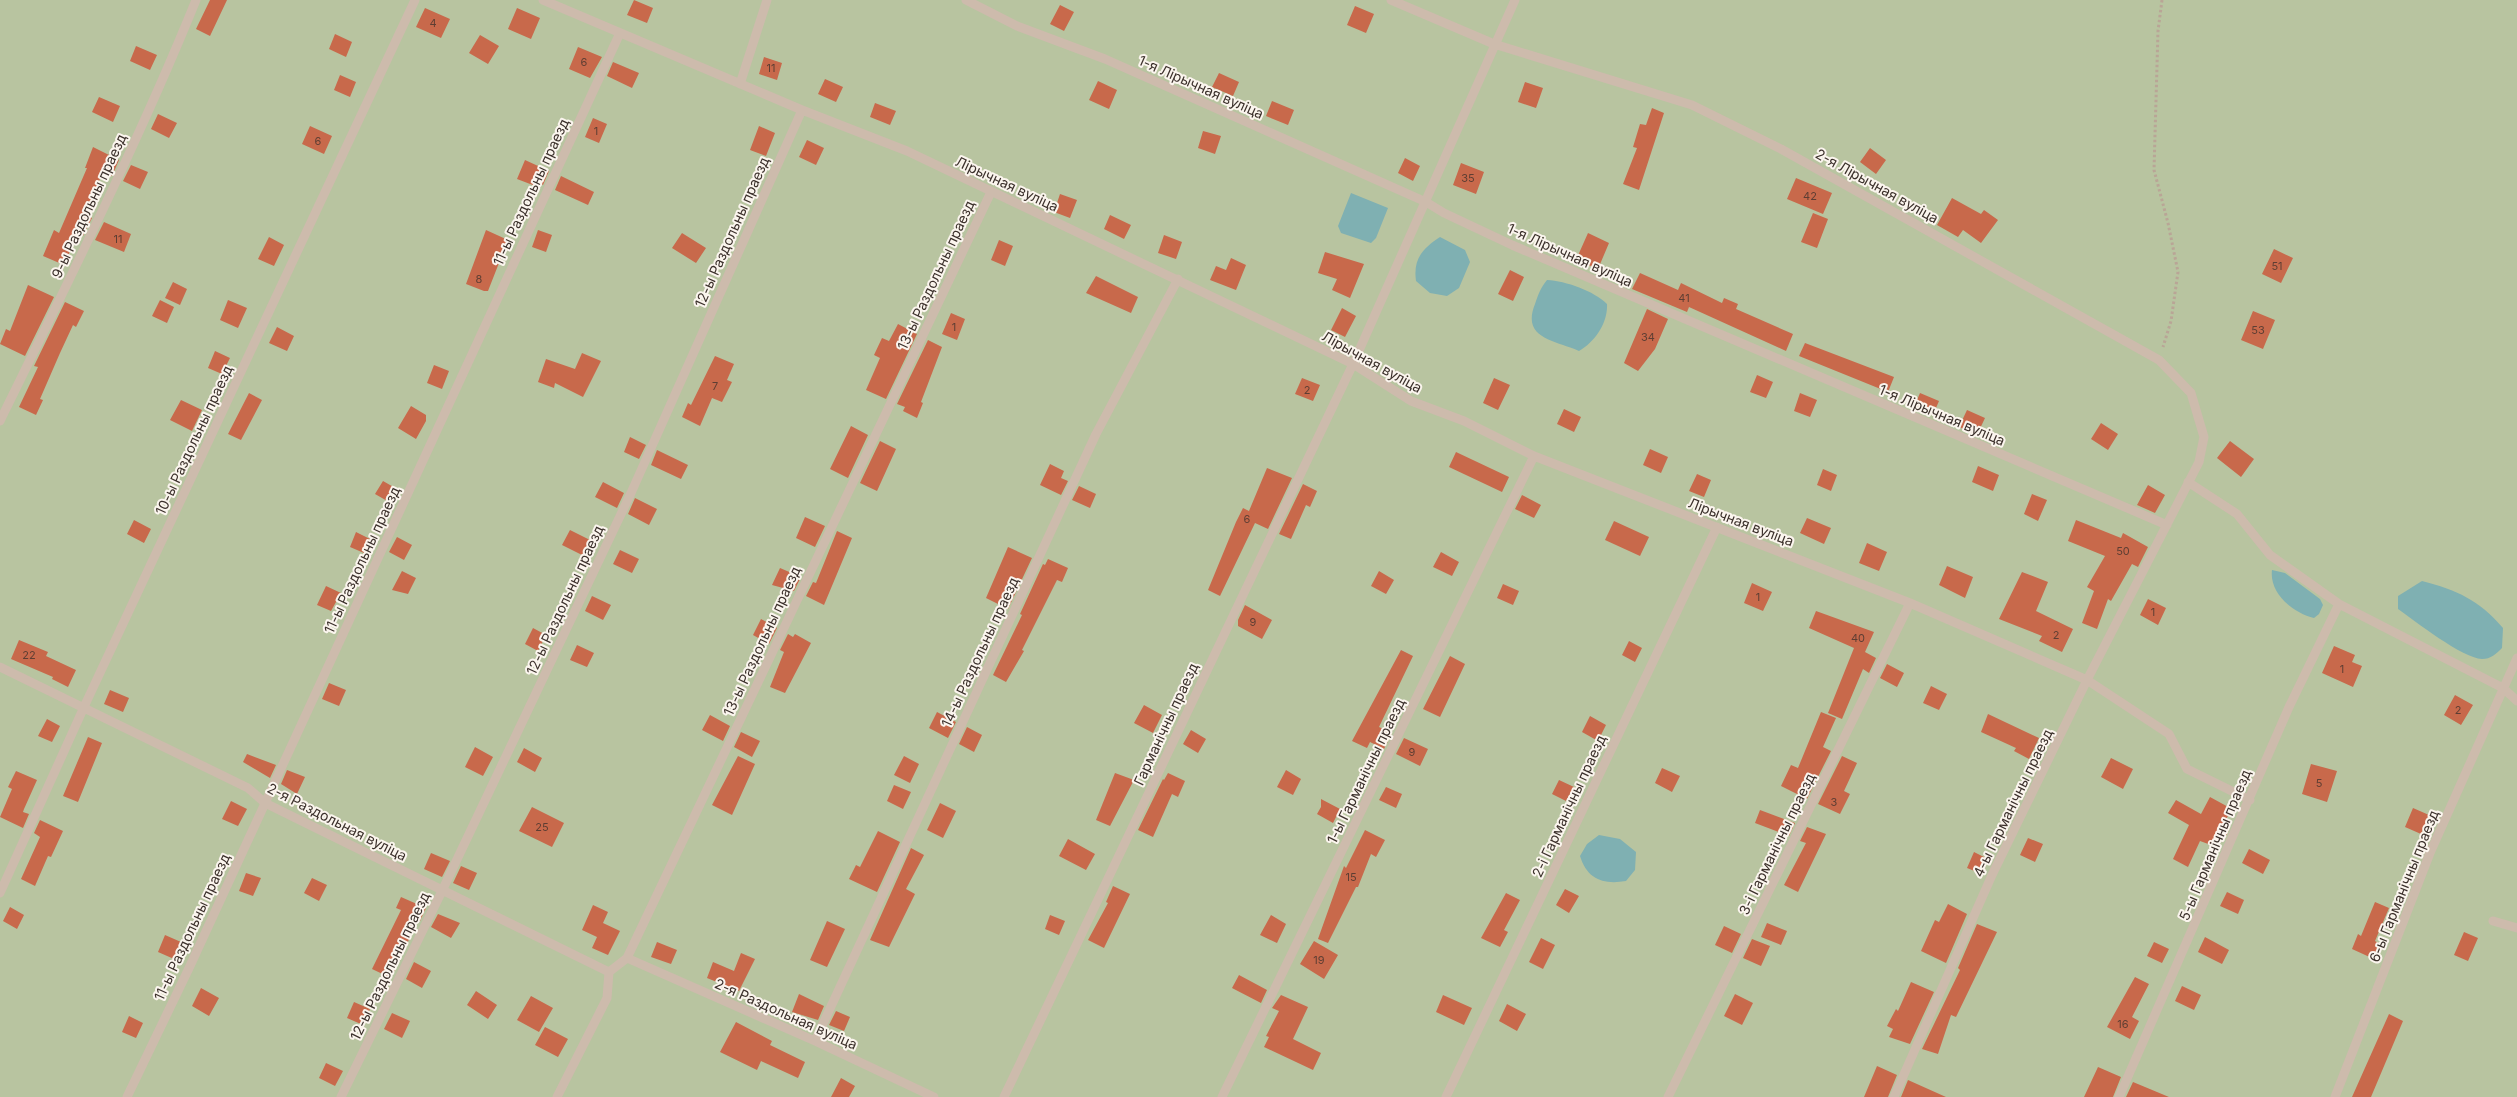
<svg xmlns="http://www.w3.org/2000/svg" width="2517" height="1097" viewBox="0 0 2517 1097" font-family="Inter,sans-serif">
	<rect width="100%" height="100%" fill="#f4ebe1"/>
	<path fill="#b8c4a0" d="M0,0H2517V1097H0Z"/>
	<path fill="#7fb0b2" d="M1351,193L1388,208L1376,238L1371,243L1341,233L1338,226Z
		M1440,237L1465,250L1470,262L1459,288L1447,296L1430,293L1416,281C1413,259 1422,249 1440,237Z
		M1547,280C1566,281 1594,291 1607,304C1608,323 1595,342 1579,351C1555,340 1521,339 1535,304C1538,295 1541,287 1547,280Z
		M2272,570L2285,573L2320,599L2323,605L2319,614L2314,618C2293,613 2269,593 2272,570Z
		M2422,581C2457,590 2479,600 2503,628L2502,648C2496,654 2491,659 2482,659C2462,658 2415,621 2398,609V596Z
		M1599,835L1620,839L1636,852L1635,870L1626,881C1603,885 1587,879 1580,856L1587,844Z"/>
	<path fill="#c8694b" d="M210,0H227L210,36L196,29Z
		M634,0L653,8L647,23L627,15Z
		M1060,5L1074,12L1064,31L1050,24Z
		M1355,6L1374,14L1366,33L1347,25Z
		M425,8L450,19L441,38L416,27Z
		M517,8L540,18L531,39L508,29Z
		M335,34L352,42L346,57L329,49Z
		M480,35L499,46L488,64L469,53Z
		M136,46L157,55L150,70L130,61Z
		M578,47L602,57L590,78L569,69Z
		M764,57L782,63L777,80L759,74Z
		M613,62L639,73L632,88L607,76Z
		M1219,73L1239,82L1233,96L1212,87Z
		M340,75L356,82L350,97L334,90Z
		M825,79L843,87L836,102L818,94Z
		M1098,81L1117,90L1109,109L1089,100Z
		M1525,82L1543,88L1536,108L1518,102Z
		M99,97L120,106L113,122L92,112Z
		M1272,101L1294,110L1288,125L1266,116Z
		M875,103L896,111L890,125L870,117Z
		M1652,108L1664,113L1639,190L1623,184L1637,148L1633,147L1640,124L1646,125Z
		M158,114L177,123L169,138L151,129Z
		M593,118L607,124L599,143L585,137Z
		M310,126L332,136L324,154L302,144Z
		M759,126L775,133L766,156L750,150Z
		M1203,131L1221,136L1215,154L1198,148Z
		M807,140L824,148L816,165L799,157Z
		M93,147L119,160L112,176L104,172L102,174L85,214L92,218L83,236L78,233L64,265L43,256L54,230L59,233L87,168H85Z
		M1870,148L1886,160L1876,174L1860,162Z
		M1405,158L1420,166L1413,181L1398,173Z
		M525,160L549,171L543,185L539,183L538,187L517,179Z
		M1461,163L1484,172L1476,194L1453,185Z
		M131,165L148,172L140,189L123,181Z
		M561,176L594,192L588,205L555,190Z
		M1796,178L1832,193L1823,214L1787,199Z
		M1060,194L1077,200L1070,218L1054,212Z
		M1952,198L1981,214L1984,210L1998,220L1981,243L1963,230L1958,237L1937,225Z
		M1813,213L1828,219L1817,248L1801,242Z
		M1110,215L1131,225L1124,239L1104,229Z
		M104,222L131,234L124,252L95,240Z
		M486,230L508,240L488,291H484L466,284Z
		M538,230L552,235L546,252L532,247Z
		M682,233L706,248L696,263L672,248Z
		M1588,233L1609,243L1598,269L1576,260Z
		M1164,235L1182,242L1176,259L1158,253Z
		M269,237L284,245L274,266L258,259Z
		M999,240L1013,246L1005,266L991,260Z
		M2274,249L2293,258L2281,283L2262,274Z
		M1325,252L1364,264L1350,298L1332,290L1337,279L1318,273Z
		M1231,258L1246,265L1236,290L1210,280L1216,266L1226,270Z
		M1510,270L1524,277L1513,301L1498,294Z
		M1640,273L1678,290L1681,283L1722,303L1724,298L1738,304L1736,309L1793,334L1786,351L1689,307L1687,312L1632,289Z
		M1096,276L1138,297L1131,313L1086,293Z
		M173,282L187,289L180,305L165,298Z
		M28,285L54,297L25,356L0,344L6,329L10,331Z
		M160,300L174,307L167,323L152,316Z
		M228,300L247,308L238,328L220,320Z
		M65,302L84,311L76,327L73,325L60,353L40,399L43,400L36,415L19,407L38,367L34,366Z
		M1342,308L1356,316L1345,337L1331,330Z
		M1647,309L1668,319L1655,349L1638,371L1624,363Z
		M2253,311L2275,320L2263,349L2241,340Z
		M951,313L965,319L957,340L942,334Z
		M898,324L917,334L886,399L866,390L880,358L874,355L882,338L889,341Z
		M277,327L294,336L287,351L269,343Z
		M928,340L942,347L921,402L923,403L917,418L903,411L905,407L897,404Z
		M1805,343L1894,377L1888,392L1799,356Z
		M215,351L230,358L222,374L208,368Z
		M582,353L601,361L583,397L555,383L554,388L538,382L546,359L575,369Z
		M715,356L734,364L727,380L732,382L722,402L712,398L700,426L682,417L688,403L691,405Z
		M434,365L449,371L442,389L427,383Z
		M1757,375L1773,382L1766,398L1750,392Z
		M1302,378L1320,385L1313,401L1295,394Z
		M1494,378L1510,385L1498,410L1483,403Z
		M249,393L262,400L241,440L228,434Z
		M1800,393L1817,400L1810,417L1794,411Z
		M1920,393L1939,401L1933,415L1914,407Z
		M181,400L202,410L192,431L170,420Z
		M411,406L426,415V421L416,439L398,428Z
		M1564,409L1581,417L1574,432L1557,424Z
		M1967,410L1985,418L1977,435L1959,427Z
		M2101,423L2118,434L2108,450L2091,439Z
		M851,426L868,435L848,478L830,469Z
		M630,437L646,445L639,459L624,452Z
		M880,441L896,449L877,491L860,483Z
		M2230,441L2254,459L2241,477L2217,458Z
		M1650,449L1668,457L1661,473L1643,465Z
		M657,450L688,465L681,479L651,465Z
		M1456,452L1509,477L1502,492L1449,467Z
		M1050,464L1064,471L1061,478L1068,481L1061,495L1040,485Z
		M1978,466L1999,475L1993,491L1972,482Z
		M1267,468L1292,478L1268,529L1255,523L1220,596L1208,590L1236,522L1243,508L1249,511Z
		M1823,469L1837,475L1831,491L1817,485Z
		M1697,474L1711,480L1704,497L1689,491Z
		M383,481L397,489L389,502L375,494Z
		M603,482L624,493L617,508L595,497Z
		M1303,484L1317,491L1310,507L1306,505L1291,539L1279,534Z
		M2148,485L2165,495L2155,513L2137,505Z
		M1079,486L1096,494L1090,508L1072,500Z
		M2032,494L2047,500L2038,521L2024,514Z
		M1522,495L1541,505L1534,518L1515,509Z
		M635,498L657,509L649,525L628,514Z
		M805,517L825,526L815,547L796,538Z
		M1807,518L1831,528L1824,544L1800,533Z
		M134,520L151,529L144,543L127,534Z
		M2076,520L2121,538L2123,533L2148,547L2138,567L2132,564L2111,601L2108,599L2097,629L2082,623L2094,591L2087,587L2105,556L2068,541Z
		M1614,521L1649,537L1640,556L1605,540Z
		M570,530L590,540L582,555L562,545Z
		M837,531L852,538L824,605L806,596L813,582L816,583Z
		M356,532L370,539L364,553L350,547Z
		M397,537L412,545L404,560L389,552Z
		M1867,543L1887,552L1879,571L1859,563Z
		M1008,547L1032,558L1008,609L986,598Z
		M620,550L639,559L632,573L613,564Z
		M1441,552L1459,562L1452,576L1433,567Z
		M1048,559L1068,568L1062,582L1057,580L1022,650L1024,651L1006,682L993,675L1022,615L1020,614L1043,564L1045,565Z
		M1947,566L1973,577L1965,598L1939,585Z
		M780,568L801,577L794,591L772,585Z
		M402,571L416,578L408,594L392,590Z
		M1379,571L1394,580L1386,594L1371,586Z
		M2022,572L2048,582L2036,611L2073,629L2062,652L2039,641L2042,636L1999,619Z
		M1752,583L1772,592L1763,611L1744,603Z
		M1503,584L1519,591L1513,605L1497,598Z
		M326,586L341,593L331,611L317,605Z
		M592,596L611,605L603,620L585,611Z
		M2148,599L2166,608L2158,625L2140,615Z
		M1245,605L1272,620L1262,639L1238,626V620Z
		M1816,611L1874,632L1865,652L1876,658L1869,673L1863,669L1842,719L1828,713L1854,648L1809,628Z
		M761,619L777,628L769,644L753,635Z
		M533,628L546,635L538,651L525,644Z
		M788,634L793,637L795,634L811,643L785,693L770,687L784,652L780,650Z
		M19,640L48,652L46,656L76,670L68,687L52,679L53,677L11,659Z
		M1629,641L1642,648L1635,662L1622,655Z
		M577,645L594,653L587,667L570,660Z
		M2334,646L2355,655L2352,662L2362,666L2353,687L2322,673Z
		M1401,650L1413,656L1379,727L1392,733L1384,749L1370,742L1367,748L1352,741Z
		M1450,656L1465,664L1440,717L1423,709Z
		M1887,664L1904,673L1897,687L1880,678Z
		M329,683L346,690L339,706L322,699Z
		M1931,686L1947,694L1939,710L1923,703Z
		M110,690L129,698L123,712L104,704Z
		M2455,695L2473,705L2461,725L2444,715Z
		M1144,705L1162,715L1153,733L1134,723Z
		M937,712L956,722L948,738L929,728Z
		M1821,712L1836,718L1823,747L1831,751L1807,799L1781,786L1791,765L1798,768Z
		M1988,714L2039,738L2029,759L2014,751L2016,748L1981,732Z
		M710,715L730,726L723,741L702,730Z
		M1590,716L1606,725L1598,741L1582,732Z
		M47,719L60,726L52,742L38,736Z
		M967,727L982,735L974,752L959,744Z
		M1191,730L1206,739L1198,753L1183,744Z
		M741,732L760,741L752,757L734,747Z
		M88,737L102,743L78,802L63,796Z
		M1404,738L1428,749L1420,766L1396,754Z
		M475,747L493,757L483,776L465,767Z
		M524,748L542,758L535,772L517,762Z
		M247,754L276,765L270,778L243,762Z
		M738,756L755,764L732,815L712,805Z
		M904,756L919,764L910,783L894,775Z
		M1842,756L1857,763L1844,791L1850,794L1840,814L1818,804Z
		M2111,758L2133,769L2123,789L2101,777Z
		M2311,764L2337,771L2327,802L2302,794Z
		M1662,768L1680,776L1672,792L1655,783Z
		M287,770L305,777L297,794L281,784Z
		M1286,770L1301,779L1293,795L1277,787Z
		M16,771L37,780L24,809L23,812L29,814L23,828L0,817L12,789L8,787Z
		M1115,773L1134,780L1110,826L1096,820Z
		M1168,773L1185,781L1178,797L1172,794L1153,837L1138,830L1163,779L1164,780Z
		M1559,780L1574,787L1566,801L1552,794Z
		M894,785L911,792L903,809L887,801Z
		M1386,787L1402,794L1396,808L1379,800Z
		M2210,797L2232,809L2222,826L2229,830L2223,842L2215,838L2211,845L2200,841L2188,867L2173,859L2189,825L2168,813L2176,800L2201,814Z
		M1321,799L1340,809L1333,823L1317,814L1321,807Z
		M231,801L247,809L238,826L222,819Z
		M940,803L956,811L943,838L927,830Z
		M532,807L564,823L552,847L519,831Z
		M2413,808L2429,815L2421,834L2405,827Z
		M1760,810L1795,823L1789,836L1755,823Z
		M40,820L63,831L51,857L48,856L35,886L21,879L40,837L34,833Z
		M1807,827L1826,834L1798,892L1784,885L1806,843L1800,841Z
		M1365,830L1385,840L1376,857L1371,854L1358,887H1356L1328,943L1318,939L1344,866L1346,868Z
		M878,831L900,842L877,892L849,879L856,865L860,867Z
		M2028,838L2043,844L2035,862L2020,855Z
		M1068,839L1095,854L1086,870L1059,856Z
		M911,848L924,855L906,889L915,894L889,947L870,940Z
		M2249,849L2270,860L2263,874L2242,863Z
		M1974,852L1988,859L1982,874L1967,868Z
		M431,853L450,861L442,877L424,869Z
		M461,866L477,873L469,890L453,883Z
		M246,873L261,878L253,896L239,891Z
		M312,878L327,885L319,901L304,893Z
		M1113,886L1130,894L1104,948L1088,940L1108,903L1106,902Z
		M1565,889L1579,896L1569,913L1556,905Z
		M2227,892L2244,900L2238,914L2220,906Z
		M1506,893L1520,900L1504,930L1508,932L1500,947L1481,938Z
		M401,897L426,908L420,921L418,920L391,978L372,969L401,910L396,908Z
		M2375,902L2389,908L2375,941L2380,944L2374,959L2352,949L2358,934L2361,936Z
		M1948,904L1967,914L1946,963L1921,951L1935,920L1939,922Z
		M593,905L608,912L603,923L620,931L608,955L592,948L597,937L582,930Z
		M10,907L24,915L17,929L3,921Z
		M438,914L460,923L451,938L431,927Z
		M1050,915L1065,921L1059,935L1045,929Z
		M1271,915L1286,924L1277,943L1260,935Z
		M827,921L845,929L827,967L810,960Z
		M1767,923L1787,931L1781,945L1761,937Z
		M1977,924L1997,932L1956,1017L1951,1015L1938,1054L1922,1049L1960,970L1958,968Z
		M1724,926L1741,934L1732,953L1715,945Z
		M2464,932L2478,938L2468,961L2454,955Z
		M165,935L181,942L174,959L158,952Z
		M2205,937L2229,950L2222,964L2198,952Z
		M1541,938L1555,945L1543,969L1529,962Z
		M1752,939L1770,946L1761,966L1743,958Z
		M1314,941L1338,955L1324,979L1300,964Z
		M657,942L677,950L671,964L651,957Z
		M2154,942L2169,949L2162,963L2147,956Z
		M741,953L755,959L739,991L707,978L713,962L734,971Z
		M414,962L431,971L422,988L406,979Z
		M1239,975L1267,990L1261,1003L1232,988Z
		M2135,977L2149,984L2132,1017L2139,1021L2130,1039L2107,1027Z
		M1911,982L1934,992L1910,1044L1889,1037L1893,1029L1887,1026L1896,1009L1898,1011Z
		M2182,986L2201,995L2194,1010L2175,1001Z
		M201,988L219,998L209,1016L192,1006Z
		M476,991L497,1005L488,1019L467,1005Z
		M799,994L824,1006L818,1020L792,1012Z
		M1735,994L1753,1003L1742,1025L1724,1016Z
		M1281,995L1308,1007L1293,1039L1321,1053L1313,1070L1264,1047L1269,1037L1266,1036L1279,1011L1272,1008Z
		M1443,995L1472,1008L1464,1025L1436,1012Z
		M531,996L553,1008L539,1032L517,1020Z
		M354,1002L370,1009L363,1025L347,1018Z
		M1507,1004L1526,1014L1517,1031L1499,1021Z
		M836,1011L850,1017L844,1031L829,1025Z
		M392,1013L410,1021L402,1038L384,1029Z
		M2389,1014L2403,1021L2371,1097H2352Z
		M129,1016L143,1023L136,1038L122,1032Z
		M736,1022L772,1041L770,1045L805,1062L798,1078L761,1061L757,1070L720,1052Z
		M545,1027L568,1039L558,1057L535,1045Z
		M326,1063L343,1071L335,1086L319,1078Z
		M1877,1066L1897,1075L1888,1097H1864Z
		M2098,1067L2121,1077L2113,1097H2084Z
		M841,1078L855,1086L849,1097H831Z
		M1908,1080L1946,1097H1901Z
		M2133,1082L2169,1097H2126Z"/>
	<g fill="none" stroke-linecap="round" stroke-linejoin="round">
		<path stroke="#b9a596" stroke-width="3" stroke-dasharray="2.5 2.5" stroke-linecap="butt" d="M2162,0L2158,31L2154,170L2168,223L2178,272L2171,321L2163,347"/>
		<path stroke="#cdbbac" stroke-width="9" d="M543,0L802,110L907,151L1353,364L1411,401L1464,421L1534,456L1910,603L2087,680L2169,734L2187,769L2250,800
			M966,0L1017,26L1105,59L1426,202L1444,213L1512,245L2167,525
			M1391,0L1494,44L1692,105L1781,149L2159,360L2191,393L2204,437L2199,462L2087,680L1992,875L1894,1097
			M740,84L767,0
			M0,421C68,282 138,143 196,0
			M2188,482L2237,514L2270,555L2339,604L2503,688L2517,701
			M0,667L248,788L265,803L609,972
			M0,893L84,707L415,0
			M2493,921L2517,928
			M627,958L815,1041L934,1097
			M815,1041L1096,434L1178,279
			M127,1097L190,966L620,33
			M341,1097L442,891L631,493L802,110
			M557,1097L607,998L609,972L627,958L991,192
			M1004,1097L1353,364L1515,0
			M1222,1097L1534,456
			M1446,1097L1717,527
			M1668,1097L1910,603
			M2119,1097L2289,707L2339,604
			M2335,1097L2430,853L2517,658"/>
	</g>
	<g text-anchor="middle" stroke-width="4" stroke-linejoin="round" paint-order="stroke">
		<g font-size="11" fill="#5e3e33">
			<text x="433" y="27">4</text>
			<text x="584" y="66">6</text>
			<text x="771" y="72">11</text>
			<text x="596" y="135">1</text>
			<text x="318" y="145">6</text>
			<text x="1468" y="182">35</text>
			<text x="1810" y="200">42</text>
			<text x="118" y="243">11</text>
			<text x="2277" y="270">51</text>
			<text x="479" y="283">8</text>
			<text x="1684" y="302">41</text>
			<text x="954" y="331">1</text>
			<text x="2258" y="334">53</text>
			<text x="1648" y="341">34</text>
			<text x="715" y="390">7</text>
			<text x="1307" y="394">2</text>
			<text x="1247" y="523">6</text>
			<text x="2123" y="555">50</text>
			<text x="1758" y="601">1</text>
			<text x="2153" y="616">1</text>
			<text x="1253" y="626">9</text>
			<text x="2056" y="639">2</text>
			<text x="1858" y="642">40</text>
			<text x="29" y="659">22</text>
			<text x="2342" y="673">1</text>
			<text x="2458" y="714">2</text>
			<text x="1412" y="756">9</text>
			<text x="2319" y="787">5</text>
			<text x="1834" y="806">3</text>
			<text x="542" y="831">25</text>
			<text x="1351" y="881">15</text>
			<text x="1319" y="964">19</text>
			<text x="2123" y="1028">16</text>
		</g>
		<g font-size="14" fill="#3b302b" stroke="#fbf5ee">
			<text transform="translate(1201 87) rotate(24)" y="5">1-я Лірычная вуліца</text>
			<text transform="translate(1007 184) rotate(25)" y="5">Лірычная вуліца</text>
			<text transform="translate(1877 186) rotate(29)" y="5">2-я Лірычная вуліца</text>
			<text transform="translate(531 192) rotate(-65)" y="5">11-ы Раздольны праезд</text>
			<text transform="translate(89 206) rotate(-65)" y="5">9-ы Раздольны праезд</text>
			<text transform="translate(732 232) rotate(-66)" y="5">12-ы Раздольны праезд</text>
			<text transform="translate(1570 255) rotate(24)" y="5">1-я Лірычная вуліца</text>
			<text transform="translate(936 275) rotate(-65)" y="5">13-ы Раздольны праезд</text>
			<text transform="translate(1372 362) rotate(29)" y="5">Лірычная вуліца</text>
			<text transform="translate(1942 415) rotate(23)" y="5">1-я Лірычная вуліца</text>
			<text transform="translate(194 440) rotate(-65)" y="5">10-ы Раздольны праезд</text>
			<text transform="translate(1741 522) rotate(21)" y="5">Лірычная вуліца</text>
			<text transform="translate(362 560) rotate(-65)" y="5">11-ы Раздольны праезд</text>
			<text transform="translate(565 600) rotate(-65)" y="5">12-ы Раздольны праезд</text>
			<text transform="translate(762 641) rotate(-65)" y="5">13-ы Раздольны праезд</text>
			<text transform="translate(980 652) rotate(-65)" y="5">14-ы Раздольны праезд</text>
			<text transform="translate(1166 724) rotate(-65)" y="5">Гарманічны праезд</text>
			<text transform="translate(1366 771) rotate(-64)" y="5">1-ы Гарманічны праезд</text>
			<text transform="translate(2013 803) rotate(-64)" y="5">4-ы Гарманічны праезд</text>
			<text transform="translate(1569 806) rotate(-65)" y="5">2-і Гарманічны праезд</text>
			<text transform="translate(337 822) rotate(27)" y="5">2-я Раздольная вуліца</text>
			<text transform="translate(1777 844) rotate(-64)" y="5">3-і Гарманічны праезд</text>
			<text transform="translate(2215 845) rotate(-67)" y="5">5-ы Гарманічны праезд</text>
			<text transform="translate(2404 886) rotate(-68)" y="5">6-ы Гарманічны праезд</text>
			<text transform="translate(192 927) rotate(-65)" y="5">11-ы Раздольны праезд</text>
			<text transform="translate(390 966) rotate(-64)" y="5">12-ы Раздольны праезд</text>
			<text transform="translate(786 1014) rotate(24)" y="5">2-я Раздольная вуліца</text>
		</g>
	</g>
</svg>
